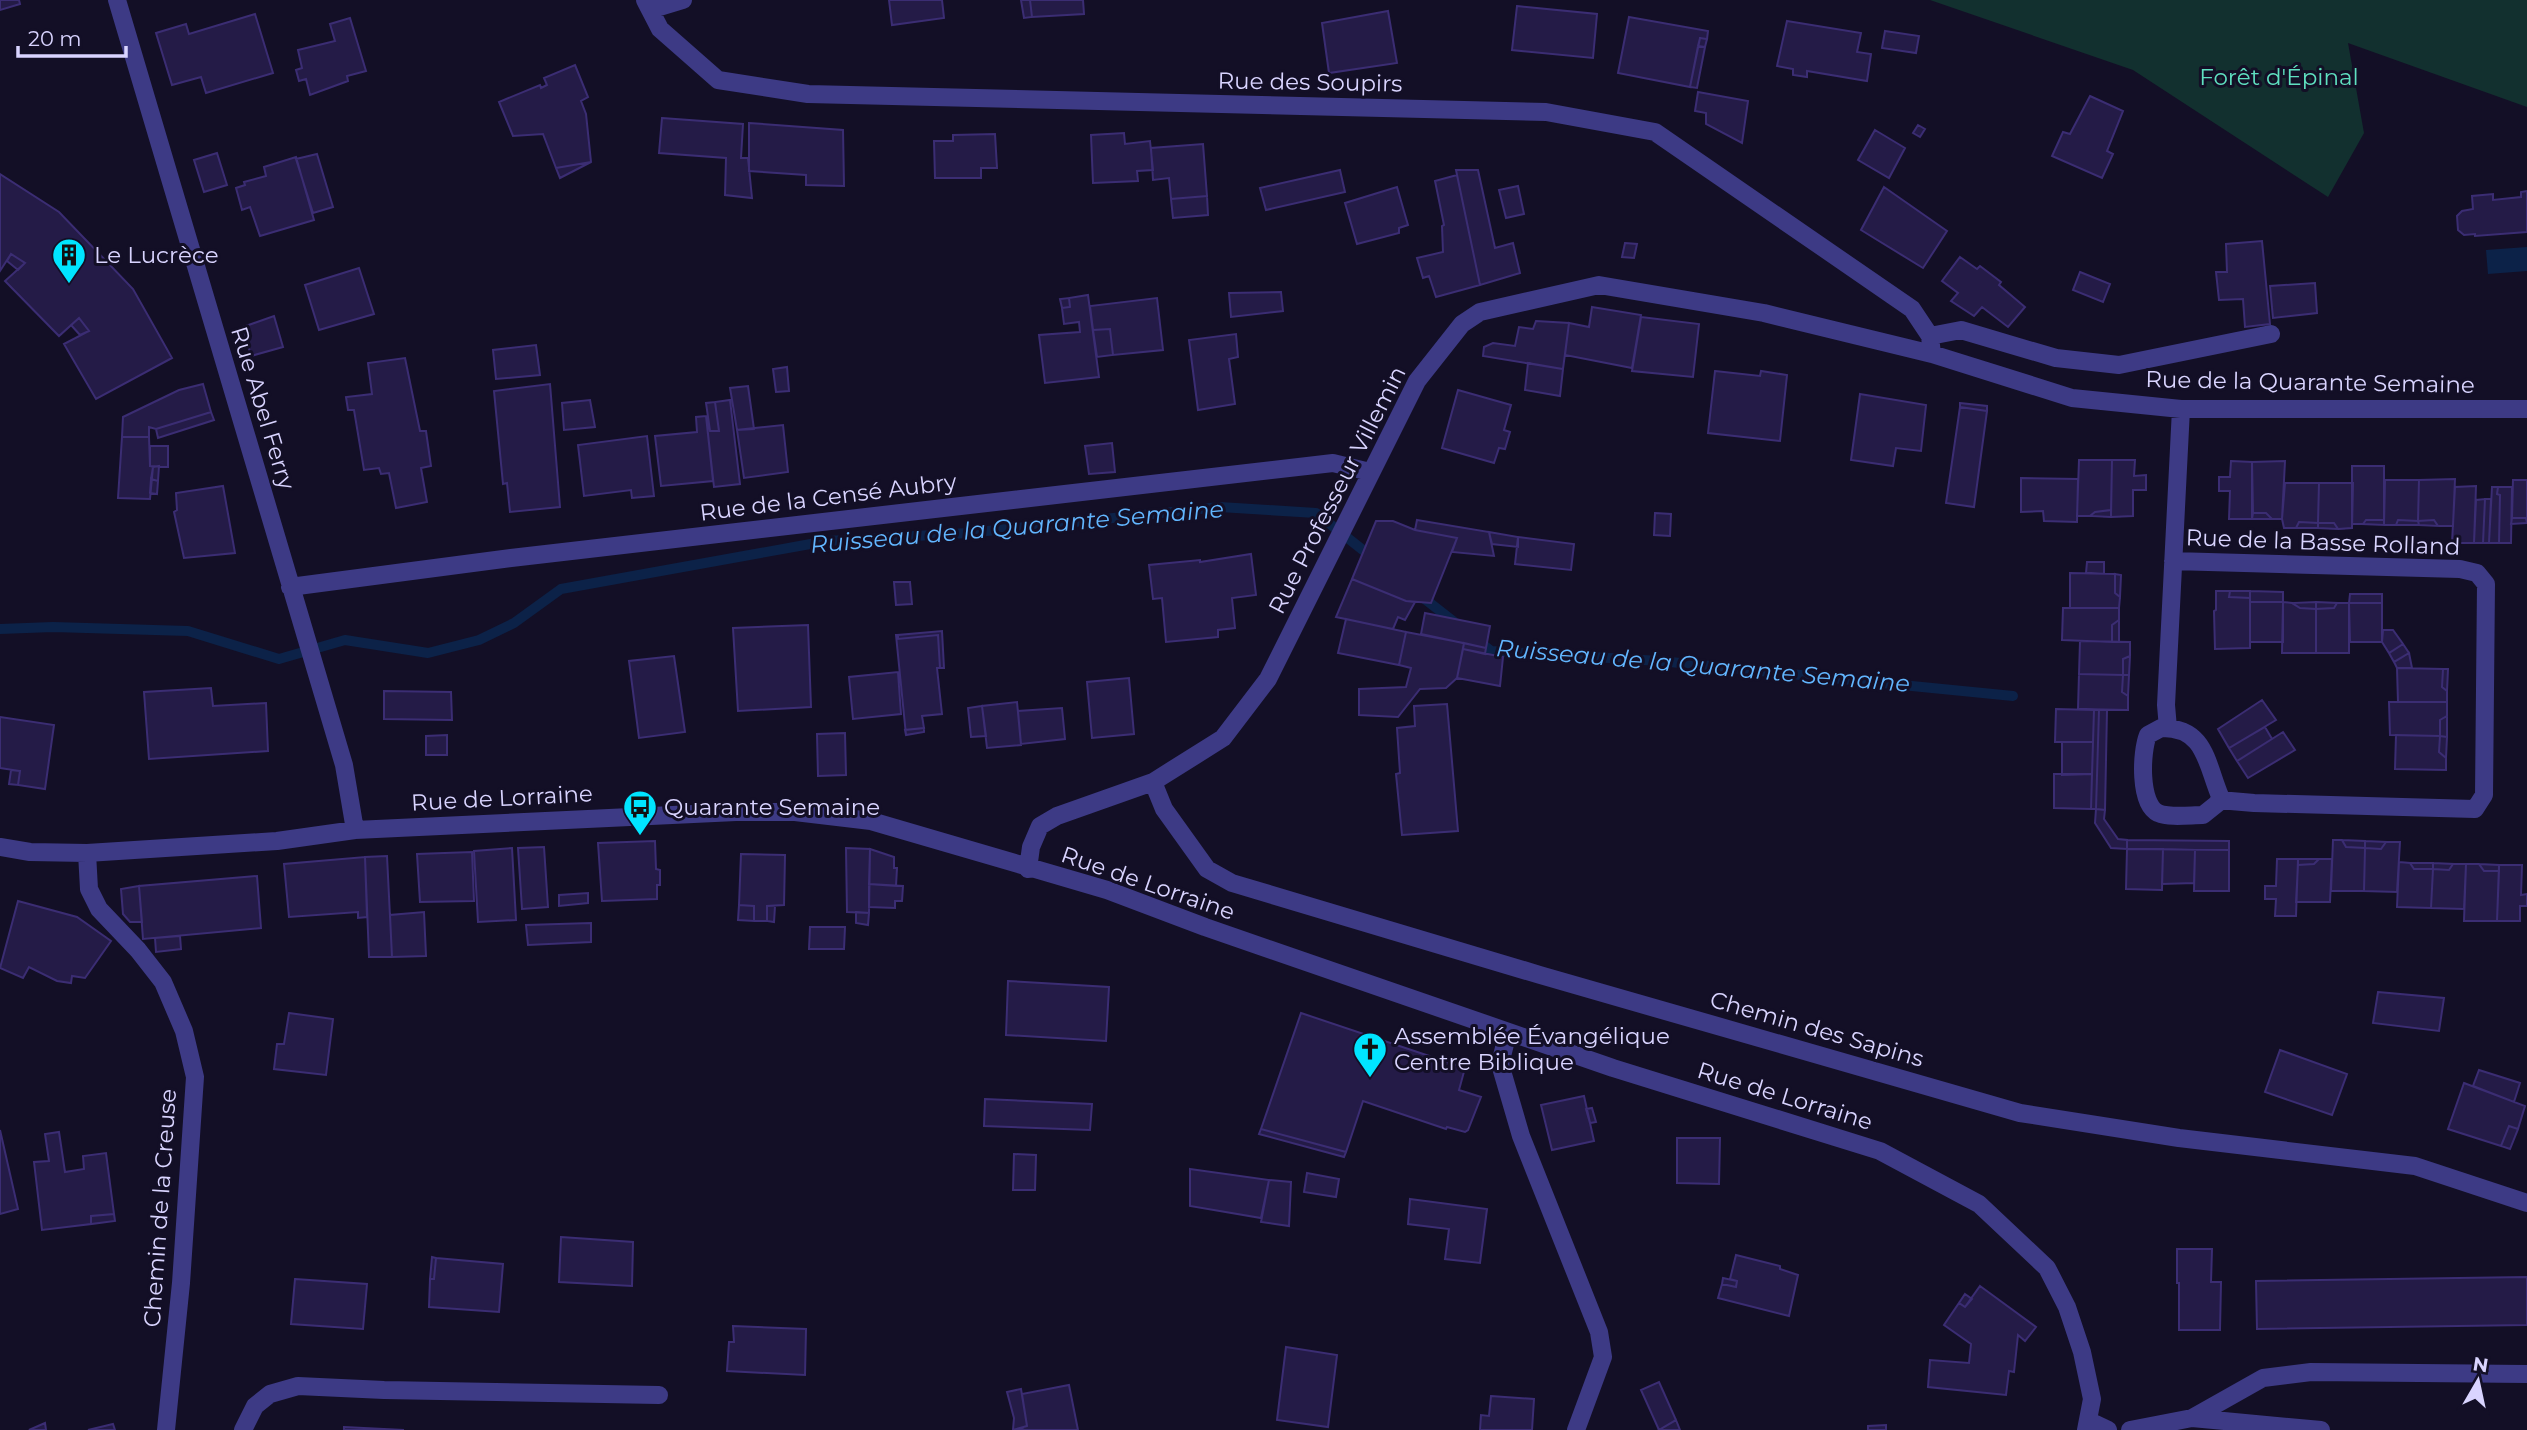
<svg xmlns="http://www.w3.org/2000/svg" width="2527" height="1430" viewBox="0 0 2527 1430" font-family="Montserrat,sans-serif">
	<rect width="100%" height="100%" fill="#130f26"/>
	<path fill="#12302f" d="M1930,0H2527V107L2348,43L2364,133L2328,197L2133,70Z"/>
	<path fill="#0c2248" d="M2527,247V271L2488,274L2486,250Z"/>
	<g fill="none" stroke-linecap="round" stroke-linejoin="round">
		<path stroke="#0c2248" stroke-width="10" d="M1421,596L1458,625
			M0,629L53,627L188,631L279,659L345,640L428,653L479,640L514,623L561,589L827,541L968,533L1220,507L1316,513L1373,558
			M1476,639L1491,651L1660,661L2013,696"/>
	</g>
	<path fill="#241b47" stroke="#3b2d73" stroke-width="2" d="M0,0H19L20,4L0,10Z
		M889,0H942L944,18L892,25Z
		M1021,0H1030L1032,17L1024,18Z
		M1030,0H1083L1084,14L1032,17Z
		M1517,6L1597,14L1593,58L1512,50Z
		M1388,11L1397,63L1329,73L1322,23Z
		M255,14L273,73L206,93L201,77L172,85L156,33L186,24L189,34Z
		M1629,17L1708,31L1707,39L1700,38L1690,87L1618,73Z
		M350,18L366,71L347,76L348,81L310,95L306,79L299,81L296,70L302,68L298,50L335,41L330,24Z
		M1787,21L1861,33L1857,52L1871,54L1867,81L1807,71V77L1793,75V69L1777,66Z
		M1885,31L1919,36L1916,53L1882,48Z
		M1700,38L1707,39L1705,47L1698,46Z
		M1698,46L1705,47L1697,88L1690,87Z
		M575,65L588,97L581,101L586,114L591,162L556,168L543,134L513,136L499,102L540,85L541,88L547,85L544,78Z
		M1698,92L1748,101L1742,143L1706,124V113L1695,111Z
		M2090,96L2123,111L2107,151L2113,154L2102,178L2052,156L2063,132L2070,134Z
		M662,118L743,124L741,158H748L752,198L725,195L726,158L659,153Z
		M749,123L843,130L844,186L806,185V175L749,171Z
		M1918,125L1925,129L1920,137L1913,133Z
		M1875,130L1905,148L1889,178L1858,160Z
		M1124,133L1125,144L1150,141L1153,170L1137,171L1138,181L1093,183L1091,135Z
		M995,134L997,168H981V178H935L934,141H953V135Z
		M1203,144L1207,196L1171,199L1169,178L1153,180L1151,148Z
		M217,153L227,185L204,192L194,160Z
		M317,154L333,207L313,213L296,159Z
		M296,157L314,220L260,236L250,207L242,210L236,188L245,185L244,182L266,176L264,167Z
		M591,162L560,178L556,168Z
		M1340,170L1345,192L1266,210L1260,188Z
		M1456,170H1478L1495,248L1513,243L1520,273L1480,285Z
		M0,174L59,212L133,289L172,358L96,399L64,344L89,331L79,318L59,336L5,281L25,263L11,254L0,271Z
		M1457,175L1480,285L1436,297L1429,276L1423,278L1417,258L1443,252L1442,226L1444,225L1435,181Z
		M1518,186L1524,214L1506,218L1499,190Z
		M1397,187L1408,225L1399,228V233L1357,244L1345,203Z
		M1884,187L1947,231L1923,268L1861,230Z
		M2527,191V232L2475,236V234L2464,235L2458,230L2457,216L2462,211L2473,209L2472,196L2493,194V200L2521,197V192Z
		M1207,196L1208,215L1173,218L1171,199Z
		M2262,241L2270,324L2245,327L2243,299L2219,300L2216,272H2227L2226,244Z
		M1625,243L1637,244L1634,258L1622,257Z
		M11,254L25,263L18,270L7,261Z
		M1960,257L1977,269L1980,266L2001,282L1999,285L2025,307L2008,327L1982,307L1974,316L1951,301L1958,293L1942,281Z
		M359,268L374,314L319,330L305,285Z
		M2080,272L2110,284L2103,302L2073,290Z
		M2315,283L2317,313L2273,318L2270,286Z
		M1281,292L1283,311L1231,317L1229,293Z
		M1088,295L1099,377L1045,383L1039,335L1080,332L1079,322L1064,324L1062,308L1070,307L1069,298Z
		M1069,298L1070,307L1062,308L1060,299Z
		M1157,298L1163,350L1113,355L1110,329L1093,330L1090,306Z
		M1592,307L1641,315L1632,368L1565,355L1569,323L1589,327Z
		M274,316L283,347L251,356L243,327Z
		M1641,317L1699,324L1693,377L1632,371Z
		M79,318L89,331L80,335L71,325Z
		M1536,321L1569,323L1563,369L1483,356L1484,347L1493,343L1515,346L1519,327L1533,329Z
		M1110,329L1113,355L1097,357L1093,330Z
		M1236,334L1238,357L1229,359L1235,404L1198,410L1189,340Z
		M536,345L540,375L496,379L493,350Z
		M405,358L420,431H426L431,466L421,468L427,502L396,508L389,473L381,474L379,468L364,470L354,410H348L346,397L372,394L368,363Z
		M1528,363L1563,369L1560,396L1525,390Z
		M787,367L789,391L776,392L773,369Z
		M1715,371L1760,376L1761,371L1787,375L1780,441L1708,433Z
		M203,384L211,412L156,429L149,427V437H122L123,417L179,390Z
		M550,384L560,507L510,512L507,483L503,484L494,391Z
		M748,386L754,429L737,430L730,388Z
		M1458,390L1511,405L1504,430L1510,432L1505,449L1499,448L1494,463L1442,448Z
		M1860,394L1926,405L1921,451L1896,448L1893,466L1851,460Z
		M590,400L595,427L564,430L562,403Z
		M730,400L740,484L714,487L706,416L710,431H719L715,402Z
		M715,402L719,431H710L706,403Z
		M1960,403L1987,406V411L1960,407Z
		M1960,407L1987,411L1974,507L1946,503Z
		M211,412L214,420L158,438L156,429Z
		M706,416L713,481L661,486L655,436L697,432L696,417Z
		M783,425L788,472L744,478L737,430Z
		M647,436L654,496L632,498L631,490L584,496L578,445Z
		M122,437H149L150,466L153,467L150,499L118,498Z
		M1112,443L1115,472L1089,474L1085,446Z
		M150,446H168V467L150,466Z
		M2079,460H2112L2111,510L2095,512L2090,516H2077Z
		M2112,460H2135L2134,476L2146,475V490H2133V516L2111,517Z
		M2231,461L2252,462V519H2229L2230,491H2219V477H2230Z
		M2285,461L2282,519H2272L2266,513H2253L2252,462Z
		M159,466L158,481L151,479L153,467Z
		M2352,466H2384V520H2366L2363,524H2352Z
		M2021,478L2078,479L2077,522L2044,521L2043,511L2021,512Z
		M151,479L158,481L157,494L150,493Z
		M2455,479L2453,526H2438L2434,520L2418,521L2419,480Z
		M2385,480H2419L2418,521L2398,520L2396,525H2384Z
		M2513,480H2527V518H2512Z
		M2285,483H2319L2318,523L2299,522L2296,528H2284L2282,519Z
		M2319,483H2353L2352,528L2338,529L2334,523H2318Z
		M223,486L235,553L184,558L174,512L177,510L176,493Z
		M2476,486L2474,543H2452L2455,487Z
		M2492,487H2498L2497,494L2500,495L2499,543H2489Z
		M2498,487H2512L2511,543H2499L2500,495L2497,494Z
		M2485,499H2491L2489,543H2483Z
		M2485,499L2483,543H2474L2476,500Z
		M2111,510V517L2090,516L2095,512Z
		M1655,513L1671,514L1670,536L1654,535Z
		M2253,513H2266L2272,519H2252Z
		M2512,518H2526L2527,523L2511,524Z
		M1417,520L1489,532L1494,556L1452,552L1457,538L1415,530Z
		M2366,520H2384V525L2363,524Z
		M2398,520L2418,521L2419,525H2396Z
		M2434,520L2438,526L2419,525L2418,521Z
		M1376,521H1393L1415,530L1457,538L1431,603L1406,601L1352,579Z
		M2299,522L2318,523V528H2296Z
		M2318,523H2334L2338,529L2318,528Z
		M1489,532L1518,537V547L1492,544Z
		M1518,537L1574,544L1571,570L1515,564Z
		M1251,554L1256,595L1232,598L1235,628L1218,630V637L1166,642L1162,598L1153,599L1149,565L1200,560V562Z
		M2087,562H2104V574L2086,573Z
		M2070,573L2115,574V593L2120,597L2119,608H2070Z
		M2115,574L2121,575L2120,597L2115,593Z
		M1352,579L1406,601L1415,602L1405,620L1398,617L1393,629L1336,617Z
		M894,582H910L912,604L896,605Z
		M2216,591H2230L2229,597L2250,598V648L2215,649L2214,611L2216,610Z
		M2230,591H2250V598L2229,597Z
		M2250,591L2283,592V602H2250Z
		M2350,594H2382V603H2349Z
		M2250,602H2283V642H2250Z
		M2283,602L2292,603L2300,608L2316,609V653H2282Z
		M2316,602L2337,603L2334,608L2316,609Z
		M2316,602V609L2300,608L2292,603Z
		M2337,603H2349V653H2316V609L2334,608Z
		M2349,603H2382V642H2350Z
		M2063,608H2119V620L2112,625V642L2062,640Z
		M1425,613L1490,626L1486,648L1421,634Z
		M1346,619L1406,632L1399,665L1338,653Z
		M2119,620V642H2112V625Z
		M808,625L811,707L738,711L733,628Z
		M2383,630H2393L2403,644L2389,653L2382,642Z
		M942,631L944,668H940L938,635L898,639V635Z
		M1406,632L1464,643L1457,678L1446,688L1420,689L1398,717L1359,715V689L1406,687L1411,668L1399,665Z
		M896,635H898V639L938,635L940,668H937L942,714L922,716L924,728L905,730L906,735Z
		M2080,641L2130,642V656L2123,659V675L2079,674Z
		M1464,643L1486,648L1485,654L1463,649Z
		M2403,644L2409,653L2394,662L2389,653Z
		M1463,649L1503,657L1500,686L1457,678Z
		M2409,653L2412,668H2397L2394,662Z
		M674,656L685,732L639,738L629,661Z
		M2130,656L2129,675H2123V659Z
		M2397,668L2443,669L2442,687L2447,691V702H2398Z
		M2443,669H2448L2447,691L2442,687Z
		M898,672L901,714L853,719L849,677Z
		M2079,674L2123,675L2122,692L2128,696V710L2078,709Z
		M2123,675H2129L2128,696L2122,692Z
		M1129,678L1134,734L1092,738L1087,682Z
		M211,688L213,706L266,703L268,751L149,759L144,692Z
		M384,691L451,692L452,720L384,719Z
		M2262,700L2276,720L2229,748L2218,729Z
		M1017,702L1021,745L987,748L982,706Z
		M2389,702H2447V716L2440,720V736L2390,735Z
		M1447,704L1458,831L1402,835L1396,774L1400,773L1397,728L1415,726L1414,706Z
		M982,706L986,736L971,737L968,708Z
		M1062,708L1065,739L1021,744L1018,711Z
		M2056,709L2094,710L2093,742H2055Z
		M2094,710H2099L2096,809H2091Z
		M2099,710H2107L2105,810L2096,809Z
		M2447,716V737L2440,736V720Z
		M0,717L54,725L45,789L18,785L20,771L0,768Z
		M2265,727L2272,739L2237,761L2229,748Z
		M924,728V732L906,735L905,730Z
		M2283,732L2295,750L2248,778L2237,761Z
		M845,733L846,775L818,776L817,734Z
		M447,735V755H426V736Z
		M2396,735L2440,736L2439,752L2446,758V770L2395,769Z
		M2440,736L2447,737L2446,758L2439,752Z
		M2062,742H2093L2092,774L2062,775Z
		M11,770L20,771L18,785L9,784Z
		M2054,774H2092L2091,809L2054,808Z
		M2096,809L2105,810L2104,819L2118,839L2127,840V849L2111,848L2095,823Z
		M2127,840L2229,841V850L2127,849Z
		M2333,840H2342L2346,847L2365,848L2364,891H2331Z
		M2342,840L2365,841V848L2346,847Z
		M655,841L656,869L660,870V885H657V899L602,901L598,843Z
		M2365,841L2386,842L2381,849L2365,848Z
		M2386,842H2400L2397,892L2364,891L2365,848L2381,849Z
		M544,847L548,907L522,909L518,848Z
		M512,848L516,920L478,922L474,851Z
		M846,848L870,849L869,913L847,912Z
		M870,849L894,857V868H897L896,886L869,884Z
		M2127,849H2163L2162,890L2126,889Z
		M2163,849L2195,850L2194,883L2162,884Z
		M2195,850H2229V891H2194Z
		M472,852L474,901L420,902L417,854Z
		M741,854L785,855L784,905L767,906V921H754V906L739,905Z
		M387,856L392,957H369L365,857Z
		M365,857L367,917L358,918V912L289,917L284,864Z
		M2277,859H2298L2296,916H2275L2276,899H2265V886H2276Z
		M2298,859H2319L2314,864L2298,865Z
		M2319,859H2332L2330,902H2296L2298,865L2314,864Z
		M2399,862L2410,863L2414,869H2433L2431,908L2397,907Z
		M2410,863H2433V869H2414Z
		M2433,863L2453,864L2449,870L2433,869Z
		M2453,864H2466L2464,909L2431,908L2433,869L2449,870Z
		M2466,864H2479L2484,871H2499L2497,921H2464Z
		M2479,864L2499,865V871H2484Z
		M2499,865H2522L2521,895L2527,894V906H2520V921H2497Z
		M257,876L261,928L143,939L139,886Z
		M869,884L903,886L902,901H895V908L869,907Z
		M139,886L142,922H130L123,914L121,889Z
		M588,893V903L559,906V895Z
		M18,901L77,917L111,941L85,978L72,976L71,983L57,981L29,967L23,978L0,968Z
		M739,905L754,906V921L738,920Z
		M767,906H775L774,922L767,921Z
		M424,912L426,956L392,957L390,915Z
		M856,912L869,913L868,925L856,923Z
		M591,923V942L528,945L526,925Z
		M810,927H845L844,949H809Z
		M180,936L181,949L156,952L155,938Z
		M1008,981L1109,987L1106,1041L1006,1035Z
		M2378,992L2444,998L2439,1031L2373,1023Z
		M289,1013L333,1019L326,1075L274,1069L277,1044H284Z
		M1301,1013L1465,1068L1459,1090L1481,1097L1468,1130L1465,1132L1447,1127L1446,1129L1363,1101L1346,1152L1261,1129Z
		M2280,1050L2347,1074L2332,1115L2265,1092Z
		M2479,1070L2520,1083L2514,1102L2473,1086Z
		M2464,1083L2525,1106L2518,1129L2509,1126L2501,1146L2448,1129Z
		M1584,1096L1594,1141L1552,1150L1541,1105Z
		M985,1099L1092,1104L1090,1130L984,1126Z
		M1592,1108L1596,1122L1590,1123L1586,1109Z
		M2509,1126L2518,1129L2510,1149L2501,1146Z
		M1261,1129L1346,1152L1344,1157L1259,1134Z
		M0,1130L18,1209L0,1214Z
		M59,1132L65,1172L84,1169L83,1156L106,1153L114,1214L91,1216V1224L42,1230L34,1162L49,1161L45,1134Z
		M1677,1138H1720L1719,1184L1677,1183Z
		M1014,1154L1036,1155L1035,1190H1013Z
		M1190,1169L1269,1180L1261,1218L1190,1206Z
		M1307,1173L1339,1179L1336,1197L1304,1192Z
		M1269,1180L1291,1182L1289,1226L1261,1222Z
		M1410,1199L1487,1209L1480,1263L1445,1259L1449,1229L1408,1224Z
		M114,1214L115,1221L91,1224V1216Z
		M561,1237L633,1242L632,1286L559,1282Z
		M2177,1249H2212L2211,1282H2221L2220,1330H2179V1283H2177Z
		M1736,1255L1780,1266V1269L1798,1275L1789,1316L1718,1298L1722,1284L1736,1287L1737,1281L1730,1279Z
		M432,1257L436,1258L434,1279H430Z
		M436,1258L503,1264L499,1312L429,1307L430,1279H434Z
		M2527,1277V1325L2257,1329L2256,1281Z
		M1723,1278L1737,1281L1736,1287L1722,1284Z
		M295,1279L367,1284L363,1329L291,1324Z
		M1980,1286L2036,1327L2025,1341L2018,1335L2014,1372L2009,1371L2006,1395L1928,1387L1930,1360L1969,1363L1971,1344L1944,1325L1959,1303L1965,1307Z
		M1965,1294L1972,1299L1965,1307L1959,1303Z
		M733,1326L806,1329L805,1375L727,1371L729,1342H734Z
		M1286,1347L1337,1355L1328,1427L1277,1420Z
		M1659,1382L1676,1420L1659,1430L1641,1390Z
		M1069,1385L1078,1430H1018L1027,1426L1022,1394Z
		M1021,1389L1027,1426L1013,1430L1014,1418L1007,1392Z
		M1491,1396L1534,1399L1532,1430H1480L1481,1415L1489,1416Z
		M1676,1420L1680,1430H1659Z
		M45,1423L46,1430H29Z
		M113,1424L115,1430H88Z
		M1886,1425V1430H1868V1426Z
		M344,1427L404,1430H344Z"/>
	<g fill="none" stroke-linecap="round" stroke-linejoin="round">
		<path stroke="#3d3a85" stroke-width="18" d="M117,0L344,765L355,830
			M645,0L660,29L718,80L808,94L1546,112L1655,132L1912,309L1930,336L1932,354
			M650,10L683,0
			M1930,336L1961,330L2056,358L2119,365L2271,334
			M2173,561L2460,569L2477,573L2486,584L2484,795L2475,809L2254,803L2219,800
			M290,587L511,558L1333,463L1370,472
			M2161,728C2205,727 2206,762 2220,796L2218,803L2203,815C2190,815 2170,818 2158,813C2139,804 2141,752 2148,735Z
			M2168,728L2166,705L2181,409
			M1153,782L1164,809L1207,869L1232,883L1540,975L2020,1113L2179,1138L2415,1166L2527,1203
			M0,847L30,852L87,853L277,841L355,830L736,812H795L871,821L1107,890L1205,927L1613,1068L1880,1151L1979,1204L2047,1268L2067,1307L2082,1352L2092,1399L2086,1430
			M87,853L89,889L99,909L138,950L163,982L184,1031L195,1077L181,1283L166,1430
			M1028,869L1031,847L1040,826L1057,816L1153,782L1223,738L1268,679L1417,381L1462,324L1480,312L1599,285L1764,313L1932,354L2072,398L2181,409H2527
			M1508,1032L1500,1064L1521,1136L1599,1332L1603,1357L1576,1430
			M2192,1418L2263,1378L2311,1372L2527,1374
			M2089,1421L2108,1430
			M243,1430L255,1406L270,1394L298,1386L384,1390L659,1395
			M2130,1430L2192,1418L2321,1430"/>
	</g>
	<defs>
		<g id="building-pin" transform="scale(1.75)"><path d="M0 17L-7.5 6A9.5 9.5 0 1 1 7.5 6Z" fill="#00e5ff" stroke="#130f26"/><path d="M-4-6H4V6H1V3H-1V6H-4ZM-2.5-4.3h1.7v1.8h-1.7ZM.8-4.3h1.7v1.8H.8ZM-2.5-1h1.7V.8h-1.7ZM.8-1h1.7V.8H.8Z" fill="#111"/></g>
		<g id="bus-pin" transform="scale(1.75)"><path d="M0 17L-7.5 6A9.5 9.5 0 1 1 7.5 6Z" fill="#00e5ff" stroke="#130f26"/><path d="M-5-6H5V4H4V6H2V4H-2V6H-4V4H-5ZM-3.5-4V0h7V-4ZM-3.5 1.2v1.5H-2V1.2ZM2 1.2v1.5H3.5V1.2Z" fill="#111"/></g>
		<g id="church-pin" transform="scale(1.75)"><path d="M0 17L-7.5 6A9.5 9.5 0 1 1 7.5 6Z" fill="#00e5ff" stroke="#130f26"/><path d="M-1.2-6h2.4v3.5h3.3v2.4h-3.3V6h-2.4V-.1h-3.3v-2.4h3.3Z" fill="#111"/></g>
	</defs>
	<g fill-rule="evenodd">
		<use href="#building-pin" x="69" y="255"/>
		<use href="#bus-pin" x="640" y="807"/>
		<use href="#church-pin" x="1370" y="1049"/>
	</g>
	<g text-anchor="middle" stroke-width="6" stroke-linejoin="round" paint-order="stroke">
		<g font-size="23" fill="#5fe0c0" stroke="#130f26">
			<text x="2279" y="85">Forêt d'Épinal</text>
		</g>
		<g font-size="23" fill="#d9d4ff" stroke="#130f26">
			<text transform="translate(1310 82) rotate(1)" y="8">Rue des Soupirs</text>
			<text transform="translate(2310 382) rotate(1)" y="8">Rue de la Quarante Semaine</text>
			<text transform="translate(263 408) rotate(73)" y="8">Rue Abel Ferry</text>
			<text transform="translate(1337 490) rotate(-63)" y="8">Rue Professeur Villemin</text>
			<text transform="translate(828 497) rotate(-7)" y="8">Rue de la Censé Aubry</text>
			<text transform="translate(2323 542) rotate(2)" y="8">Rue de la Basse Rolland</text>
			<text transform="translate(502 798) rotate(-3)" y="8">Rue de Lorraine</text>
			<text transform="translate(1148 883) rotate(19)" y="8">Rue de Lorraine</text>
			<text transform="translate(1817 1029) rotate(16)" y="8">Chemin des Sapins</text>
			<text transform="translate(1785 1096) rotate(17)" y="8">Rue de Lorraine</text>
			<text transform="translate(160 1208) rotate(-86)" y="8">Chemin de la Creuse</text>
		</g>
		<g font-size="23" fill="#d9d4ff" stroke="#130f26" text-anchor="start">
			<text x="94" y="263">Le Lucrèce</text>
			<text x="664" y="815">Quarante Semaine</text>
			<text x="1394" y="1044">Assemblée Évangélique<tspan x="1394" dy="26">Centre Biblique</tspan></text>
		</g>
		<g font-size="24" font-style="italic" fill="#62b6ff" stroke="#130f26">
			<text transform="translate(1017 527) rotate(-5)" y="8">Ruisseau de la Quarante Semaine</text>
			<text transform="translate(1703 666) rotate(5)" y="8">Ruisseau de la Quarante Semaine</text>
		</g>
	</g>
	<g transform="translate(2478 1381) rotate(9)" stroke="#130f26" stroke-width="5" paint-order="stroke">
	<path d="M0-5L12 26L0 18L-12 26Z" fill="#d9d4ff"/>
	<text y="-10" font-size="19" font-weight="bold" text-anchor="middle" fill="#d9d4ff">N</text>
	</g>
	<path d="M18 46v10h108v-10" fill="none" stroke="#d9d4ff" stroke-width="3.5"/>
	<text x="28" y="46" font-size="21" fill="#d9d4ff" stroke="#130f26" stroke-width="5" paint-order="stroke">20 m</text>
</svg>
